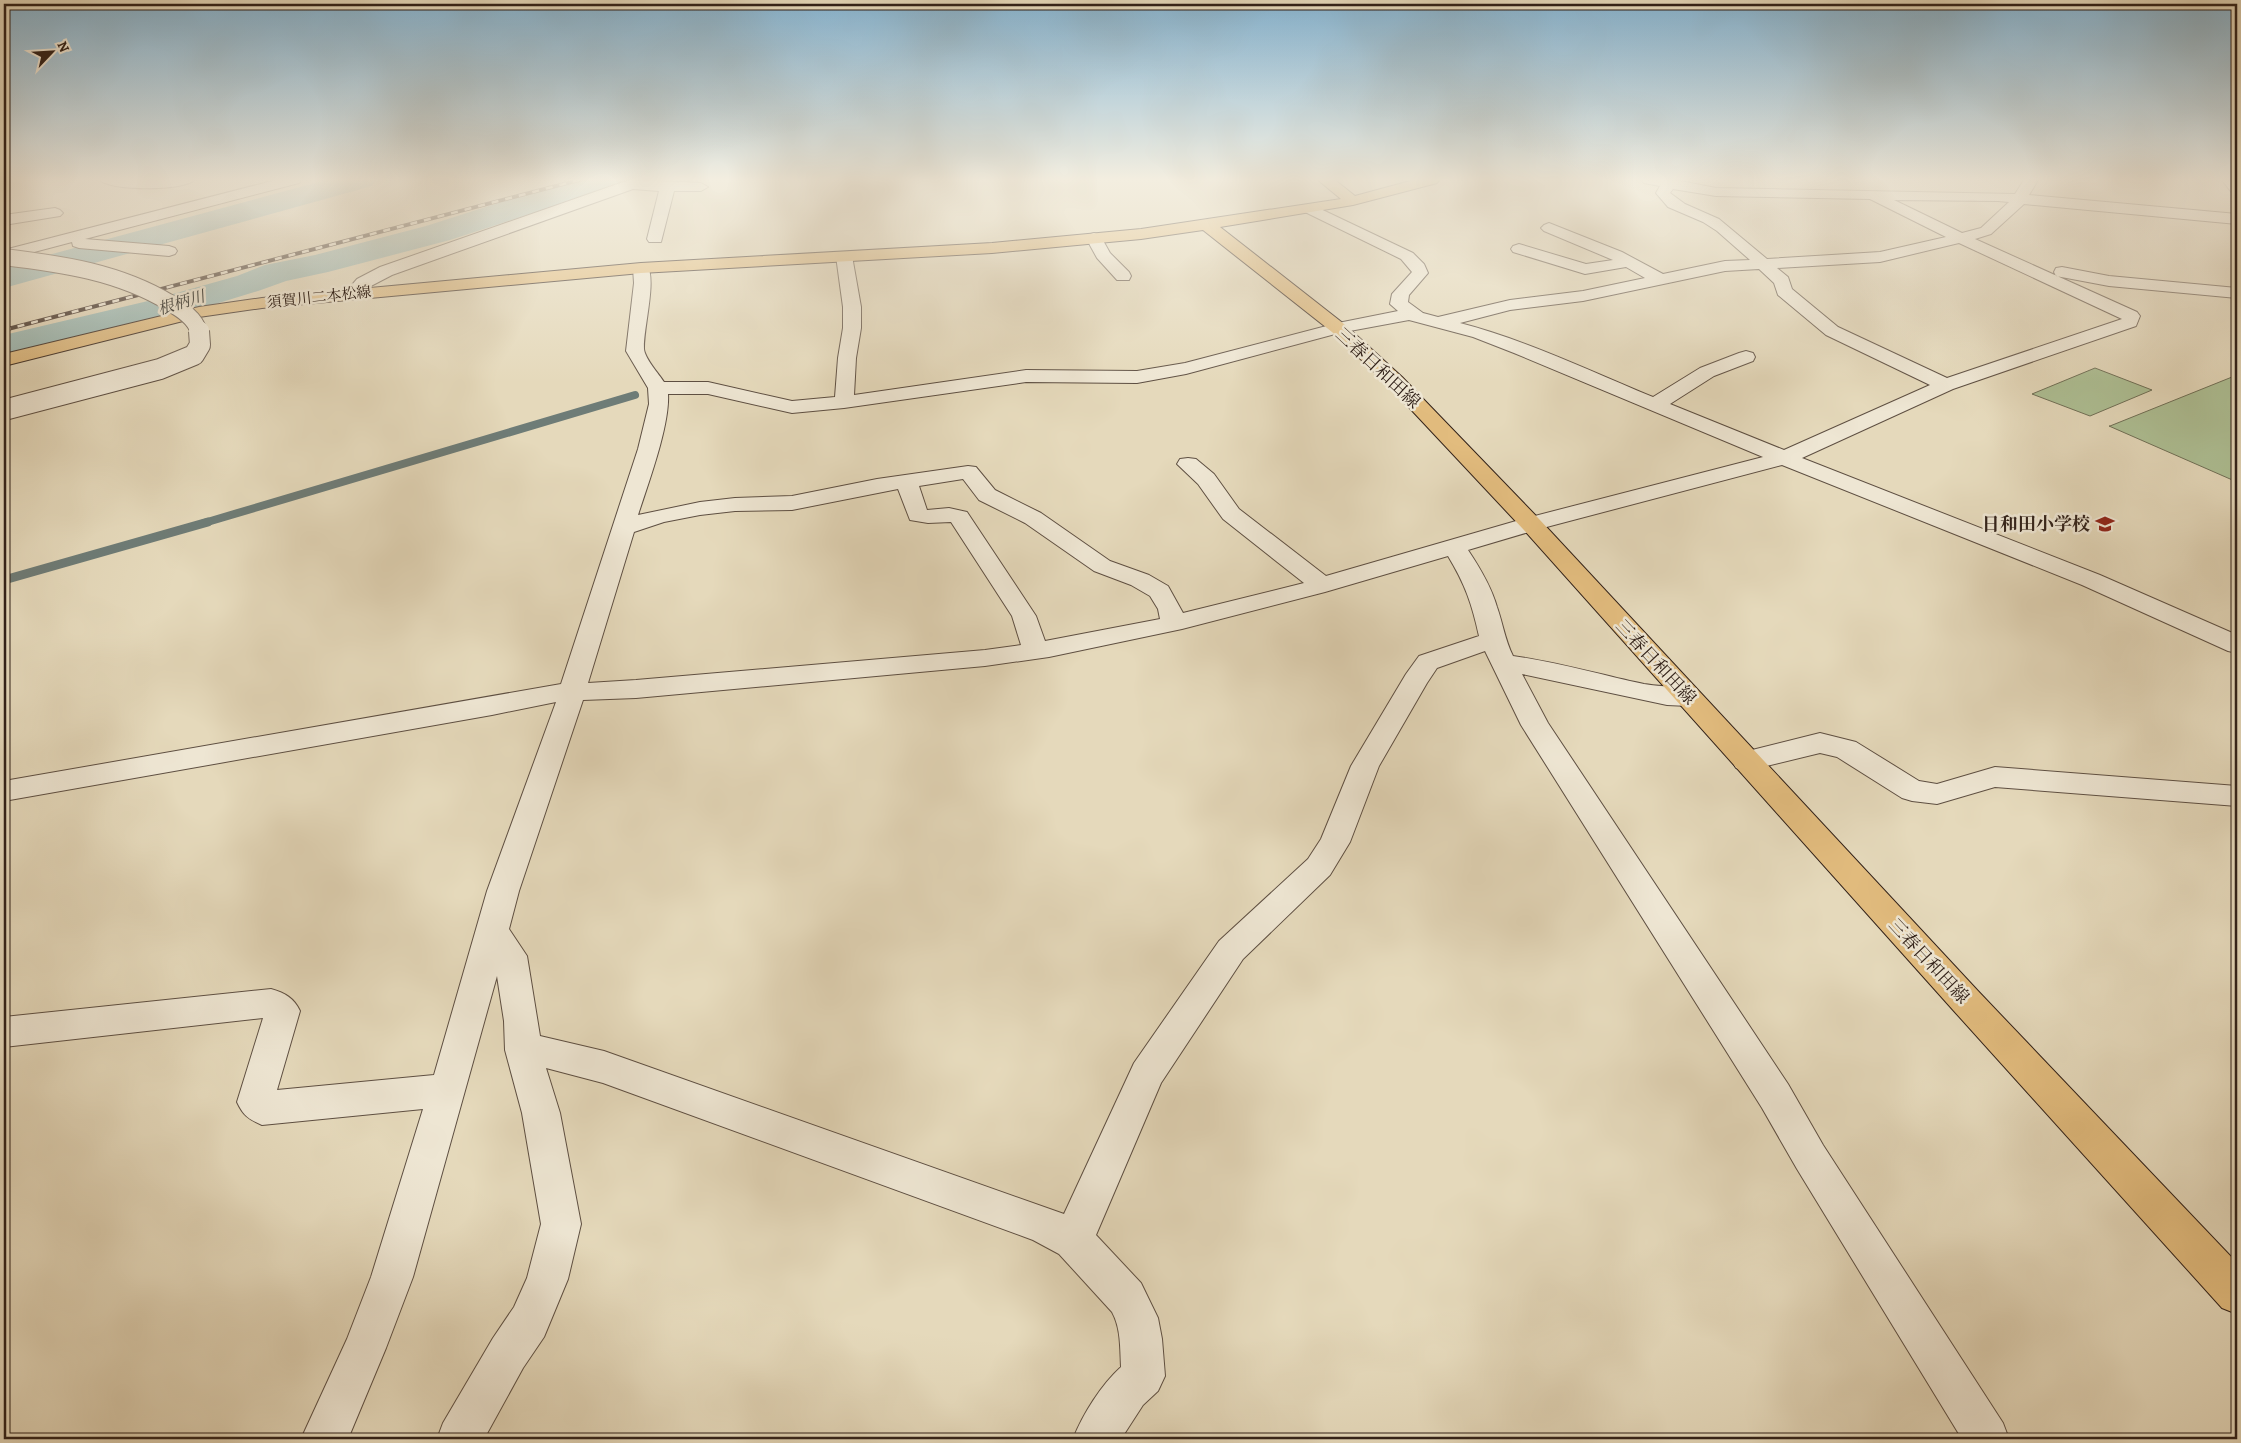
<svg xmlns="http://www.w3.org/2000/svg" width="2241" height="1443" viewBox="0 0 2241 1443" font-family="Alegreya,'Noto Serif JP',serif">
	<rect width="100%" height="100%" fill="#e5d9bb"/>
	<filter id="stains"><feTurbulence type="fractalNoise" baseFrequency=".004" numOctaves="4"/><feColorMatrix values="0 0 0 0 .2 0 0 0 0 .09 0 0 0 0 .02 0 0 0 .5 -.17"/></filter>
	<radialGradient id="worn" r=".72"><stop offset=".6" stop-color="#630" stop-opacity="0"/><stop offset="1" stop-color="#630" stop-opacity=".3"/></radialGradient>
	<path fill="#aec095" stroke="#707057" d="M2095,368L2152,390L2090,416L2032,394Z
		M2237,375V482L2109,426H2110Z"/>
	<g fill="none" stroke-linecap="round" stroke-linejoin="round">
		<path stroke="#6e7c77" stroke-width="8" d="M204,523L635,395"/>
		<path stroke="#6e7c77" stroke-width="9" d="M4,580L208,522"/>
		<path fill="#97b9b6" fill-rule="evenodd" d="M326,180H376L372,186L4,288V267Z
			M581,180H631L627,186L533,213L450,240L328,272L286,281L261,290L170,318L4,357V335L148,301L237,276L265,265L315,255L426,226L511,199Z"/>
		<g stroke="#5e4f42" stroke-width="2">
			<path id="minor" d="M100,180H194C184,191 110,191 100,180Z
				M276,180H301L299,183L85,239L169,246L175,248L177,251L175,254L169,256L79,248L73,246L72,242L4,260V250Z
				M629,180L701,183L708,187L701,191H674L661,242H649L647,239L659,191L633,189L392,275L369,287L360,297H348L345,293L357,279L380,267Z
				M1642,180H1675L1716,188L2015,194L2024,180H2038L2029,195L2237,214V224L2024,204L1991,234L1975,239L2137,312L2140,316L2136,326L1953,389L1802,458L2100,575L2237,635V653L2228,651L2082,585L1782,465L1539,529L1468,550C1480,568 1491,586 1497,607C1503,624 1505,640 1513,656C1558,662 1600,675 1644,684C1662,687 1680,686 1698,691L1701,697L1698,703L1688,706L1667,705L1522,674L1548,723L1788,1084L1823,1145L2003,1423L2009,1439H1962L1797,1169L1762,1108L1521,725L1485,651L1437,668L1427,683L1379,766L1350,842L1330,875L1243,959L1161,1083L1096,1235L1141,1283L1158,1318L1162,1339L1165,1376L1158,1391L1143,1405L1121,1439H1073C1083,1414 1101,1385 1121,1367C1120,1348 1121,1328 1112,1312L1059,1254L1033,1240L603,1083L546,1068L560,1113L581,1224L568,1279L544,1337L523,1368L484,1439H437L443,1423L493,1338L514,1307L527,1278L541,1224L522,1113L505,1050L504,1021L497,976L413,1277L386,1348L348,1439H301L347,1339L371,1277L423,1109L262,1125C248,1119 243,1115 237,1102L263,1018L4,1047V1017L271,989C285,993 294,998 300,1011L277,1090L434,1075L487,891L556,702L492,715L4,801V781L561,684L638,449L649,404L648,388L626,351L634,283L633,268L635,265H647C657,280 643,329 644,349C645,359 659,374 664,382H708L792,401L835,397L838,358L843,328V307L836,256L838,253H850L852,256L861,307V328L856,358L854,395L1026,370L1137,371L1185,363L1338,323L1398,311L1390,304L1392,294L1412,272L1401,259L1305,212L1302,209L1305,206L1310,204L1413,253L1424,264L1428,273L1409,295L1408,302L1423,313L1438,317L1510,300L1583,291L1645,278L1626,267L1585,274L1513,252L1511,249L1513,246L1519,244L1586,264L1613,260L1544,231L1541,228L1544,225L1549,223L1622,252L1663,274L1725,261L1750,260L1717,231L1703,222L1668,207L1656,193L1660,186L1644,183ZM1673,189L1716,196L1870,199L1946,237L1880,252L1767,259L1719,219L1685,204L1670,193ZM1894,200L1998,201L2009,202L1981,228L1962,233ZM1959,243L2122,319L1947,378L1838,327L1792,289L1788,277L1777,268L1880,262ZM1759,269L1774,283L1778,295L1826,335L1930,385L1784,450L1670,404L1714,376L1753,361L1755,357L1753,353L1746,351L1739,353L1700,368L1653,397C1590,371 1526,340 1460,323L1510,310L1583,301L1725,271ZM1409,320L1473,337L1514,353L1763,457L1523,519L1326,576L1239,509L1214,474L1196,459L1188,458L1180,459L1177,464L1198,484L1223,519L1304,583L1183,613L1168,586L1149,575L1110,561L1041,513L995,490L976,467L968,466L877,479L792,496L735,498L700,502L638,515C648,484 670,425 668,394H708L792,413L844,408L1026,382L1137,383L1186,374L1339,333ZM963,479L979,500L1025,523L1094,571L1131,585L1150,596L1158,609L1160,619L1045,641L1036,616L967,512L949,508L927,510L919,486ZM898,489L910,520L928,523L951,522L1012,616L1021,645L985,650L636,680L588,683L634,532L664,522L700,515L735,511L792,510ZM1448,556C1465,584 1472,604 1479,636L1419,656L1406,674L1351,766L1321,839L1308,859L1219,941L1134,1063L1064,1214L604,1051L540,1036L527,956L509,929L519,891L583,700L636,698L985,666L1049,657L1182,629L1325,592Z
				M2222,180H2237V194L2232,193Z
				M55,208L60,210L63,213L60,216L4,225V215Z
				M1094,233L1100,235L1110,253L1129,272L1131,276L1129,280H1117L1097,258L1086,238L1088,235Z
				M2062,267L2109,276L2237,288V298L2109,286L2056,276L2054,272L2056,268Z
				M1820,733L1856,742L1919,781L1937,784L1995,767L2237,786V806L1995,787L1937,804L1912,801L1902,798L1837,757L1820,753L1746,771L1736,768L1732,761L1736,754Z"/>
		</g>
		<g stroke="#312119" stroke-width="2">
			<path id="major" d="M1318,180H1335L1355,196L1414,180H1439L1437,183L1353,205L1220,227L1344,324L1402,377L1539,519L1978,991L2237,1263V1314L2222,1308L1954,1011L1523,529L1388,385L1332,332L1203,230L1141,239L992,253L641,273L262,308L199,317L4,366V354L199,307L262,298L641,263L992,243L1141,229L1341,199Z"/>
		</g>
		<use href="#minor" fill="#eee6d3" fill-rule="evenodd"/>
		<use href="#major" fill="#e2bc7e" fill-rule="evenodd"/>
		<g stroke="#312119" stroke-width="4">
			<path id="rail" d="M4,330L579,180"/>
		</g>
		<use href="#rail" stroke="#eee6d3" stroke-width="2.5" stroke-dasharray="7" stroke-linecap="butt"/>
		<g stroke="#5e4f42" stroke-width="18" stroke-linecap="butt">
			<path id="minor-bridge-far1" d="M4,257C62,264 119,272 170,303C182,310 195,318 199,332"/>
		</g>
		<g stroke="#5e4f42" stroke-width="22" stroke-linecap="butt">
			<path id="minor-bridge" d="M4,410L160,369L194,355L200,345L199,331"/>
		</g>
		<use href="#minor-bridge-far1" stroke="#eee6d3" stroke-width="16"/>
		<use href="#minor-bridge" stroke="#eee6d3" stroke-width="20"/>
	</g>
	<linearGradient id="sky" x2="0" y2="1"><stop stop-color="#87b6d4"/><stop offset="0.47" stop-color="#f3eee0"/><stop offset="1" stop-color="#f3eee0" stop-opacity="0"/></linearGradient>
	<rect width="2241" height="382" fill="url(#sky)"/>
	<defs>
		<g id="school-bare" transform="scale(1.5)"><path d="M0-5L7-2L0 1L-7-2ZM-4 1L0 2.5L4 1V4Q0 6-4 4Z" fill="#8f2418" stroke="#eee6d3" stroke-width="2.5" paint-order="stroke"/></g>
	</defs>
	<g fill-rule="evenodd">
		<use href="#school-bare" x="2105" y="524"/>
	</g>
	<g text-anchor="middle" stroke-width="5" stroke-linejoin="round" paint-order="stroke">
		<g font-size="15" fill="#312119" stroke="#eee6d3">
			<text transform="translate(319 297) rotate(-6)" y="5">須賀川二本松線</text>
		</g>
		<g font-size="16" font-style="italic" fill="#504f48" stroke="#eee6d3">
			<text transform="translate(181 302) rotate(-17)" y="6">根柄川</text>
		</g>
		<g font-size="18" fill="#312119" stroke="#eee6d3">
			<text transform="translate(1378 368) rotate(43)" y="6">三春日和田線</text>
			<text transform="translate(1656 662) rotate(47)" y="6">三春日和田線</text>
			<text transform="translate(1929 961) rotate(47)" y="6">三春日和田線</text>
		</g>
		<g font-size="18" font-weight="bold" fill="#312119" stroke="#eee6d3" text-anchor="end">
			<text x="2090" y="530">日和田小学校</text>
		</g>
	</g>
	<rect width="2241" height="1443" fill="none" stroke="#e5d9bb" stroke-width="20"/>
	<rect x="5" y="5" width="2231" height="1433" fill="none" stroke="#312119" stroke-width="2.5"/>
	<rect x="10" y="10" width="2221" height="1423" fill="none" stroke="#312119"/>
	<g transform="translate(52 52) rotate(65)" stroke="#eee6d3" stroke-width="4" paint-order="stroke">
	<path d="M0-4L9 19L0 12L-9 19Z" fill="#312119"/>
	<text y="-8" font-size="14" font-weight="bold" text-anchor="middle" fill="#312119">N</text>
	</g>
	<rect width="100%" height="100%" filter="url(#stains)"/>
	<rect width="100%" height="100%" fill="url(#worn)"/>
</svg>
